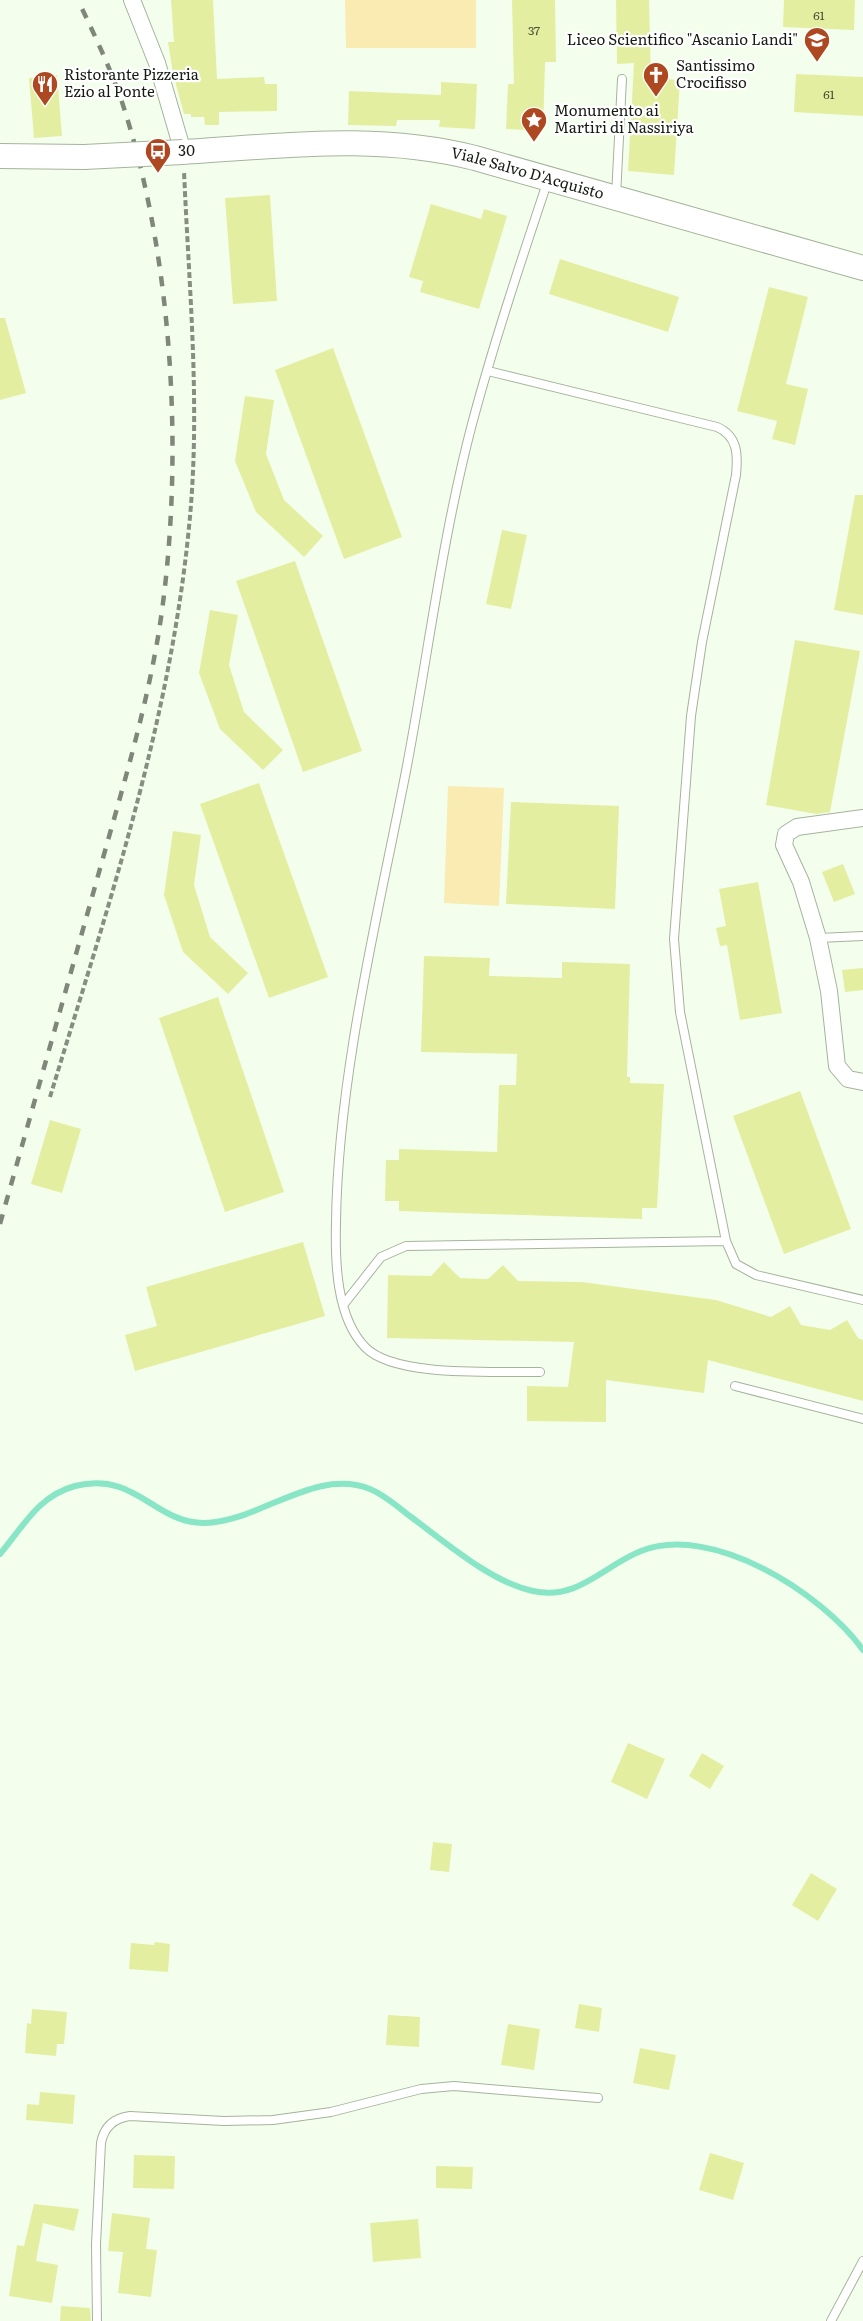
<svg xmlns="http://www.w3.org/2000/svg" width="863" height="2321" viewBox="0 0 863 2321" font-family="Literata,serif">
	<rect width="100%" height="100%" fill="#f3ffec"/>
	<path fill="#f9ebb2" d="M345,0H476V48H346Z
		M448,786L504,788L499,906L444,903Z"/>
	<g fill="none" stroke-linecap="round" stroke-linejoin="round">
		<path stroke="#88e5c6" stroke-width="6" d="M0,1554C23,1527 38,1496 75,1486C136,1471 154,1523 204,1523C260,1522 314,1467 370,1489C384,1495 396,1505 407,1514C443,1540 490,1582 533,1591C578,1601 603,1566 641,1551C712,1523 822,1593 863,1650"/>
	</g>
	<path fill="#e4eea1" d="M171,0H213L217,79L264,77L265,84H277V111L219,112V125H205L204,117H191V114H184L173,74L168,42H174Z
		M512,0H555L556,62H545L543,131L506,129L508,84H514Z
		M616,0H649L651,78L680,80L674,175L628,171L634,63L617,64Z
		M784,0H855L854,30L783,27Z
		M796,74L863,77V116L794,112Z
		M57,75L62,136L34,138L29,78Z
		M441,82L477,84L475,129L439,127L440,120H397L396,126L348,125L349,91L441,95Z
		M270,195L277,301L233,304L225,198Z
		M431,204L481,219L484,209L507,216L479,309L420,292L423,281L409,277Z
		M560,259L679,297L668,332L549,294Z
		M769,287L808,297L786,384L808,389L795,445L772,439L777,421L737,411Z
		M0,318H5L26,393L0,400Z
		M333,348L402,537L344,559L275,370Z
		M245,396L274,400L266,454L284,500L323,536L304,557L256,512L235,461Z
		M855,495H863V615L834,610Z
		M502,530L527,535L511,609L486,604Z
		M295,561L362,751L303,772L236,581Z
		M210,610L238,615L229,665L244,712L283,750L263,770L220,729L199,673Z
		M795,640L860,651L830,812L816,814L766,805Z
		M259,783L328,977L269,998L200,804Z
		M511,802L619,806L615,909L506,904Z
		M173,831L201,835L194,885L210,937L248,973L228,994L183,952L164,895Z
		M843,864L855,894L834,902L822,872Z
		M758,882L782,1013L740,1020L727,945L720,946L716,928L726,926L719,889Z
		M424,956L490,958L489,976L562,978V962L630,964L627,1077H630V1083L664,1084L657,1208H642V1219L399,1211V1201H385L386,1160H399V1149L497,1152L499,1085H516L517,1054L421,1052Z
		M863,968V990L845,992L842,970Z
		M218,997L284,1192L225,1212L159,1018Z
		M800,1091L851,1229L784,1254L733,1116Z
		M50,1120L81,1129L62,1193L31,1184Z
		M303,1242L325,1316L135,1371L125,1335L157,1326L146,1287Z
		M444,1262L460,1278L488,1279L503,1265L518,1281L582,1282L716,1300L771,1317L790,1306L801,1325L830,1330L847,1320L858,1338L863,1340V1401L708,1360L704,1393L606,1380V1422L527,1421V1386L568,1387L574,1342L387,1338L388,1275L431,1276Z
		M628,1743L665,1759L647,1799L611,1782Z
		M702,1753L724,1766L710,1789L689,1776Z
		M433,1842L452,1844L449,1872L430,1870Z
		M811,1873L837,1889L818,1921L792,1905Z
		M155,1942L170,1944L168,1972L129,1969L131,1943L154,1945Z
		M579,2004L602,2008L599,2032L575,2028Z
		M32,2009L67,2012L64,2044H57L56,2056L25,2053L27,2023L31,2024Z
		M388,2015L420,2017L419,2047L386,2045Z
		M508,2024L540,2029L534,2070L501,2065Z
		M640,2048L676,2055L669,2090L633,2083Z
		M40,2092L75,2095L73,2124L26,2120L27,2104L39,2105Z
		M710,2153L744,2163L733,2200L699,2190Z
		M134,2155L175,2156L174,2189L133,2188Z
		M436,2166L473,2167L472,2189L436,2188Z
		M34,2204L79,2209L74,2231L43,2223L36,2261L58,2265L52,2303L9,2296L17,2245L24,2246Z
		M112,2213L150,2218L146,2249L157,2250L151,2297L118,2293L123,2252L108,2251Z
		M418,2219L421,2258L373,2262L370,2223Z
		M61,2306L90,2308L91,2321H60Z"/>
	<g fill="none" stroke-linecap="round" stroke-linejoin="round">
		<g stroke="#a5b39d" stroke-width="10">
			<path id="service" d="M616,196L622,79
				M488,371L717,427C738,436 738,455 736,475L702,642L691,716L674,939L680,1012L726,1241
				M818,938L863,936
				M344,1304L381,1257L406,1246L726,1241L736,1264L756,1275L863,1300
				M540,1372C498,1371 394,1378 365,1347C336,1317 335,1261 336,1222C338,1075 378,915 406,771C428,656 442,538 472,424C494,342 521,261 548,180
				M735,1386L863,1419
				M97,2321L96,2244L101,2143C104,2127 114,2118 130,2116L224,2121L273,2120L331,2112L421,2089L454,2086L598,2098
				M831,2321L863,2261"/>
		</g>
		<g stroke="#a5b39d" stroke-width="18">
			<path id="minor" d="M132,0L157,63L183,152
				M863,818L797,827L786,834L784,845L801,882L818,938L829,991L837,1066L848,1079L863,1082"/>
		</g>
		<g stroke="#a5b39d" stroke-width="26">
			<g id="secondary">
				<path id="s1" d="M183,152C284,146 376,133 475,158L863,268"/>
				<path d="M0,156L84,157"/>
			</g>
		</g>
		<path stroke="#868e81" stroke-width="4" stroke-dasharray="6 3" stroke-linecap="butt" d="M50,1097C107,910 170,723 189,527C201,409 189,289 184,171"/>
		<use href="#service" stroke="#fff" stroke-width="8"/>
		<use href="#minor" stroke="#fff" stroke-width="16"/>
		<use href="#secondary" stroke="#fff" stroke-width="24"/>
		<path stroke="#7e8779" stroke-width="4.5" stroke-dasharray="10 10" stroke-linecap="butt" d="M0,1224C32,1110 64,997 96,883C119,800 145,716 159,631C185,465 174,258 121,99C109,65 93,32 78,0"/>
		<g stroke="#a5b39d" stroke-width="26" stroke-linecap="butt">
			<path id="secondary-bridge" d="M84,157L183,152"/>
		</g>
		<use href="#secondary-bridge" stroke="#fff" stroke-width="24"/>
	</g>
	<defs>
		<g id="school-pin" transform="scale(1.35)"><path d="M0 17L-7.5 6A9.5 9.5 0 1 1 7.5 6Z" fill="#ae4820" stroke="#fff"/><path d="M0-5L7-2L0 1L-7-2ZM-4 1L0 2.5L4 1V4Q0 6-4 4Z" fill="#fff"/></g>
		<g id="church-pin" transform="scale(1.35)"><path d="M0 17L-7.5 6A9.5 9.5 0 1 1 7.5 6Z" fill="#ae4820" stroke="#fff"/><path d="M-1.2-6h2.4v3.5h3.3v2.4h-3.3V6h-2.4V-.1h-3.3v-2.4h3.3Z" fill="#fff"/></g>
		<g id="restaurant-pin" transform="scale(1.35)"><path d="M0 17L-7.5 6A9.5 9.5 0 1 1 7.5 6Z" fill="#ae4820" stroke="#fff"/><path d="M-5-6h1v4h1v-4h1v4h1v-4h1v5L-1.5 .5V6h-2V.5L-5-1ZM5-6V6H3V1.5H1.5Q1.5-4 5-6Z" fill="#fff"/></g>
		<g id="sight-pin" transform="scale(1.35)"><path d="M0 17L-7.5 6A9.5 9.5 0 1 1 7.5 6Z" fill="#ae4820" stroke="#fff"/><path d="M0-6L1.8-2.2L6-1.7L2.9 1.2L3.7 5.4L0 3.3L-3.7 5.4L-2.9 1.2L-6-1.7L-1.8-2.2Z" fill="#fff"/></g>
		<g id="bus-pin" transform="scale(1.35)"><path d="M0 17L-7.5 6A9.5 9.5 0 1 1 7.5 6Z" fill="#ae4820" stroke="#fff"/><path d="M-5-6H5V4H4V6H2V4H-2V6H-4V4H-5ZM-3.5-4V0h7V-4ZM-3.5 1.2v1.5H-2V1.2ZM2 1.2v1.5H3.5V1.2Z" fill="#fff"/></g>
	</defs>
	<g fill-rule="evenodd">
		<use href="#school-pin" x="817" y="40"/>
		<use href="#church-pin" x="656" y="75"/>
		<use href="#restaurant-pin" x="45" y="84"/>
		<use href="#sight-pin" x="534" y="120"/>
		<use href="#bus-pin" x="158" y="151"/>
	</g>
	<g text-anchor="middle" stroke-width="4.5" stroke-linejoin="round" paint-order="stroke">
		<g font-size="12" fill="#4a5036">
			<text x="819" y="20">61</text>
			<text x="534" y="35">37</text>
			<text x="829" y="99">61</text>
		</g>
		<g font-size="15" fill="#161b13" stroke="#fff" text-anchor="start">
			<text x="798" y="45" text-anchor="end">Liceo Scientifico "Ascanio Landi"</text>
			<text x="676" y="71">Santissimo<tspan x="676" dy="17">Crocifisso</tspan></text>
			<text x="64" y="80">Ristorante Pizzeria<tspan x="64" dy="17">Ezio al Ponte</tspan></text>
			<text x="554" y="116">Monumento ai<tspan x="554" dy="17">Martiri di Nassiriya</tspan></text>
			<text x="178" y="156">30</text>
		</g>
		<g font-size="15" fill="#161b13" stroke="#fff">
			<text dy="5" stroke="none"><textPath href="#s1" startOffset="348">Viale Salvo D'Acquisto</textPath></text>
		</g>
	</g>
</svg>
